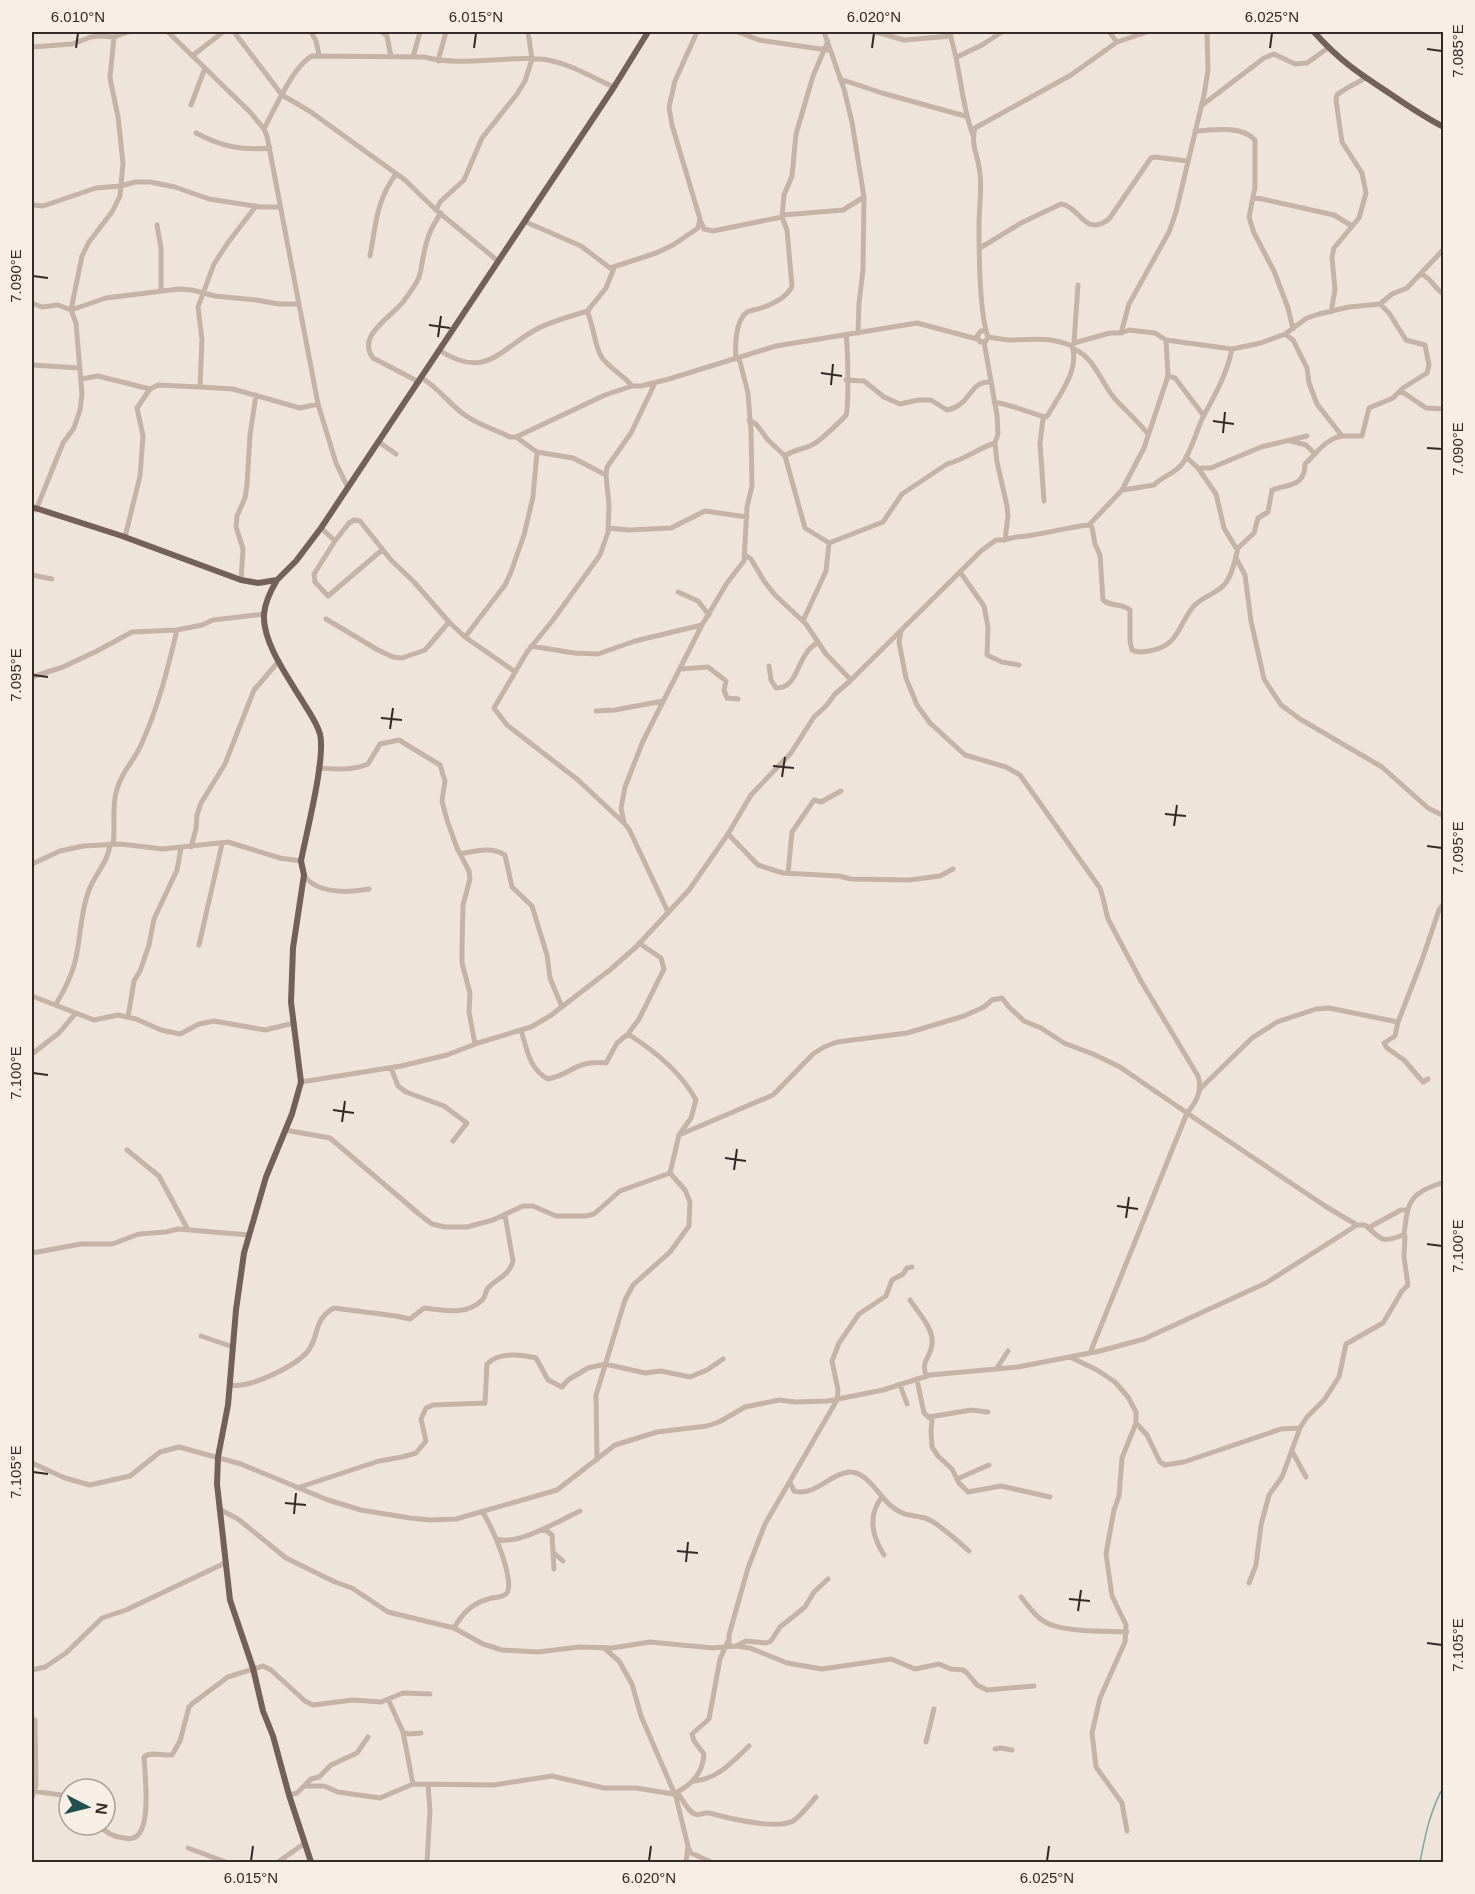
<svg xmlns="http://www.w3.org/2000/svg" width="1475" height="1894" viewBox="0 0 1475 1894" font-family="Arial,sans-serif">
	<rect width="100%" height="100%" fill="#efe4d9"/>
	<g fill="none" stroke-linecap="round" stroke-linejoin="round">
		<path stroke="#7ba9a9" stroke-width="1.5" d="M1420,1862C1425,1836 1430,1810 1444,1786"/>
		<path stroke="#c6b3a7" stroke-width="5" d="M168,32L250,112L264,129L267,136L318,404L336,463L348,488
			M234,32L282,95L311,112L405,180L436,210
			M311,32L316,41L319,55
			M382,32L387,36L391,57
			M738,32L759,40L827,50
			M824,32L844,89L852,122L864,197L863,270L859,303L858,333
			M876,32L904,40L951,36
			M949,32C961,65 960,101 973,135
			M1109,32L1117,42
			M32,47L72,44L91,37L99,36L114,37L128,32
			M192,56L223,32
			M413,57L420,32
			M957,57L982,45L1002,32
			M438,61L446,32
			M840,79L882,93L965,116
			M191,105L205,68
			M1201,106L1264,58L1274,54L1295,64L1307,63L1328,48
			M264,129C274,110 294,65 312,56L424,57C462,67 501,56 540,59C566,61 591,77 614,87
			M1195,131C1213,130 1241,125 1255,140V187L1249,217L1254,233L1274,271L1288,308L1293,329
			M196,133C220,146 242,151 270,148
			M1253,197L1334,215L1352,226
			M32,205L43,206L96,188L121,186L135,182H150L175,187L209,199L261,207H280
			M783,215L843,210L864,197
			M526,222L581,246L610,268L656,253L673,245L698,228L700,219L672,125L669,107L675,81L697,32
			M701,222L704,229L713,231L782,217
			M157,225L161,248V290
			M980,248L1021,223L1061,204C1080,206 1084,238 1109,219L1151,158L1155,157L1187,161
			M370,256C376,224 376,201 396,174
			M498,261L436,210L440,202L464,180L482,138L517,94L525,81L532,59L528,32
			M614,268L606,288L589,309L588,314C594,327 594,344 601,356C608,368 623,374 632,386
			M1421,274C1432,278 1434,289 1444,294
			M32,303L42,307L58,305L71,310L106,298L179,289L192,290L215,296L256,300L279,304H299
			M1331,312L1335,290L1332,257L1334,248L1359,218L1366,193L1362,173L1342,142L1336,100L1337,95C1345,88 1356,84 1365,78
			M985,331H981L977,336L980,342L986,341L988,337C979,313 979,254 979,226C979,208 982,191 980,174C979,158 970,144 975,128L1071,75L1117,42L1147,32
			M1121,333L1129,304L1169,232L1176,212L1204,95L1208,70L1207,32
			M1285,334L1293,340L1307,368L1309,383L1317,404L1342,436H1362L1369,408L1393,398L1403,388L1427,373L1429,365L1425,345L1406,340L1389,313L1380,304
			M988,337C996,338 1004,340 1012,340C1033,339 1052,337 1072,346L1074,343L1110,333H1121L1129,330L1155,333L1166,340L1232,349L1261,343L1285,334L1307,318L1319,314L1349,307L1380,304L1392,294L1407,288L1444,249
			M1074,343L1078,285
			M1074,349C1095,358 1101,383 1115,399C1126,411 1138,421 1148,434
			M439,350C485,380 498,351 535,330C547,323 574,315 588,311
			M736,359C735,346 735,321 747,312C750,310 757,310 761,308C773,304 787,298 792,286L787,230L782,217L784,195L792,176L796,134L813,76L828,41
			M32,365L80,368
			M1168,376L1175,378L1204,416
			M422,378C438,388 448,402 462,413C477,425 495,429 510,437H516L605,395L632,386H641L669,379L776,346L917,323L977,339
			M81,379L98,376L150,389L158,385L200,387L202,340L198,307L214,264L227,244L256,206
			M846,380L864,381L884,397L900,404L918,400H931L947,410C972,405 969,380 991,382
			M419,382L373,358C356,336 391,317 403,302C408,295 418,283 420,274C425,249 425,236 441,213
			M655,383L631,433L607,467L606,475L609,505L608,532L600,555L553,620L527,652L494,708L507,725L578,780L624,823L629,829L668,912
			M200,387L233,389L300,408L318,404
			M1399,392L1404,393L1426,408L1444,409
			M994,402C1012,405 1028,412 1045,417L1048,415C1059,395 1080,370 1072,346
			M749,420L756,424L768,440L785,456C795,448 806,450 815,443C820,441 844,418 846,415C849,407 848,347 846,335
			M516,437L537,452L573,458L606,475
			M1291,441L1306,445L1315,454
			M379,442L396,454
			M785,456L805,528L829,543L883,522L902,494L947,464C965,460 978,448 995,443
			M1186,457L1198,468H1211L1261,447L1307,436
			M1198,468L1216,494L1224,528L1236,548H1238L1254,533L1258,518L1268,512L1272,490C1288,484 1305,487 1305,464C1317,453 1325,439 1342,436
			M1123,490L1154,485C1162,476 1175,474 1183,463C1192,449 1196,432 1203,417C1215,395 1227,374 1232,349
			M1044,501L1040,443L1043,419L1047,416
			M36,510L63,443L74,428L80,410L82,394L76,323L71,310L82,256L89,242L112,212L120,196L123,163L118,117L110,78L114,37
			M1089,525L1092,527L1095,544L1100,555L1103,600C1111,607 1122,603 1130,610V641L1132,650C1137,653 1143,652 1149,651C1179,646 1177,627 1193,607C1201,597 1214,595 1223,586C1232,577 1235,560 1238,548
			M321,528L335,541L349,523L354,520L360,521L391,560L414,582L449,622L465,637
			M608,528L629,530L671,528L705,511L747,517
			M125,537L140,476L143,436L137,408L150,389
			M1005,540C1014,536 1023,537 1033,535C1052,532 1070,527 1089,525L1122,490L1144,448L1168,376L1166,340
			M335,541L314,574L315,582L328,596L382,550
			M745,555L751,559L764,581L775,595L806,624L826,654L851,680
			M1236,558L1245,575L1251,621L1264,679L1281,705L1300,719L1382,767L1428,808L1444,816
			M960,572L984,606L988,627L987,655L1002,662L1019,665
			M32,575L52,579
			M241,580L243,549L236,527L237,516L245,498L247,485L250,435L256,395
			M678,592L698,601L709,615
			M326,619L378,650L393,657L402,658L425,650L449,622
			M803,621L826,571L829,543
			M901,631L899,642L906,678L917,705L930,723L965,755L1006,767L1020,775L1100,888C1104,899 1105,909 1108,919L1141,981L1198,1076C1203,1090 1197,1102 1187,1113L1325,1206L1357,1225H1365C1382,1239 1380,1244 1403,1235L1405,1236L1404,1257L1408,1285L1402,1291L1383,1323L1346,1344L1339,1377L1324,1400L1307,1417L1300,1428L1282,1477L1269,1495L1261,1525L1256,1565L1249,1583
			M531,646L574,653L598,654L635,641L702,625
			M769,666L771,680L776,688C800,688 795,656 817,643
			M681,669L708,667L726,681L724,690L727,698L738,699
			M514,671L465,637L505,585L511,572L524,535L533,497L537,452
			M32,677L63,667L97,651L132,632L177,630L202,625L213,620L264,614
			M596,711L615,710L663,701
			M318,768C336,769 351,771 368,764L380,744L399,740L440,765L445,781L442,801L447,820L457,848L469,871L470,879L463,905L462,946V963L470,993L469,1012L475,1044
			M624,823L621,808L625,787L643,741L702,625L727,583L744,561L747,507L752,486L751,431L748,393L739,358
			M728,834L758,865L783,873L839,876L851,879L909,880L940,876L953,869
			M113,844C116,825 111,807 117,789C122,771 134,761 141,745C158,708 168,668 177,630
			M191,847L196,829L197,815L201,803L225,764L254,690L279,661
			M460,854C475,851 492,846 505,855L512,887L532,906L547,955L550,978L562,1007
			M32,864L60,851L83,846L120,844L163,849L228,842L280,858L301,861
			M788,873L792,832L814,800L821,802L841,791
			M304,875C316,894 349,893 369,889
			M199,945L222,844
			M32,996L94,1020L118,1015L136,1019L161,1030L180,1034L199,1024L214,1021L265,1030L294,1023
			M56,1004C64,991 71,978 75,962C81,938 80,913 89,890C95,874 109,861 110,844
			M128,1017L134,981L140,971L149,945L154,919L177,870L181,848
			M521,1030C527,1049 529,1069 548,1079C573,1074 574,1060 606,1063L617,1043L628,1034L639,1019L664,969L661,958L639,943
			M628,1034C655,1051 681,1072 696,1100L691,1118L679,1135L670,1173
			M32,1054L59,1033L75,1014
			M391,1068L398,1086L406,1092L444,1106L467,1123L453,1141
			M1428,1079L1423,1082L1404,1060L1387,1048L1384,1043L1395,1036L1398,1022L1421,963L1439,910L1444,903
			M301,1082L401,1066L447,1055L478,1043L531,1027L550,1016L611,969L636,947L689,890L728,834L751,795L791,753L814,717L826,706L835,694L850,681L981,551L996,540H1005L1008,516L1007,506L997,462L995,443L998,434L997,415L984,342
			M1200,1089L1252,1038L1277,1022L1316,1009L1329,1008L1398,1022
			M285,1130L330,1138L419,1214L432,1224L445,1227H467L493,1220L523,1206H533L556,1216H586L594,1214L620,1191L670,1173
			M679,1135L773,1095L813,1054L824,1047L837,1042L907,1033L964,1016L984,1007L992,1000L1002,998L1009,1007L1024,1021L1041,1028L1064,1043L1093,1054L1120,1067L1187,1113L1090,1353
			M127,1150L159,1176L187,1228
			M1368,1228L1401,1210H1407
			M1404,1235C1408,1200 1409,1194 1444,1182
			M32,1253L81,1244H112L139,1234L166,1232L178,1229L249,1235
			M910,1300C919,1314 937,1331 931,1349C927,1362 922,1361 926,1376
			M201,1336L233,1347
			M1070,1357L1097,1370L1115,1382L1128,1397L1136,1412V1423L1122,1458L1119,1496L1114,1510L1106,1554L1112,1596L1126,1625L1125,1642L1100,1698L1092,1733L1096,1767L1122,1803L1127,1831
			M997,1368L1008,1351
			M917,1380L924,1413L932,1420L931,1431L932,1447L938,1456L952,1469L959,1483L968,1492L1001,1486L1050,1497
			M230,1385C249,1389 300,1365 310,1348C319,1334 314,1319 334,1308L396,1316L410,1319L424,1308C443,1310 467,1316 482,1300C486,1297 485,1291 488,1288C497,1278 509,1276 513,1261L505,1215
			M900,1385L907,1404
			M929,1417L971,1410L988,1412
			M1136,1423L1147,1435L1160,1462L1165,1465L1184,1462L1281,1429L1300,1428
			M1292,1451L1306,1477
			M597,1460L596,1395L625,1300L633,1285L670,1252L689,1226L690,1202L685,1190L670,1173
			M32,1463L65,1478L90,1485L130,1476L160,1452L179,1447L241,1464L328,1500L361,1510L410,1518L430,1520L456,1519L557,1490L615,1445L657,1432L707,1426L719,1422L745,1407L779,1400L796,1402L828,1401L883,1390L930,1375L1018,1367L1100,1351L1144,1339L1266,1283L1357,1225
			M957,1479L989,1465
			M790,1482L794,1491C815,1497 829,1474 849,1472C867,1471 879,1496 891,1506C905,1517 910,1514 925,1518C936,1521 960,1543 969,1551
			M297,1488L379,1461L402,1457L416,1453L426,1441L421,1419L426,1408L433,1405L485,1403L487,1364C498,1352 521,1354 536,1358L548,1380L562,1387L568,1380L588,1368L605,1364L645,1373L661,1371L690,1377L707,1370L723,1359
			M882,1497C867,1516 872,1536 884,1555
			M219,1509L238,1519L286,1558L335,1582L352,1588L388,1612L454,1628L483,1644L502,1650L538,1652L579,1647L612,1648L650,1642L713,1648L736,1646L750,1648L787,1663L822,1669L891,1659L915,1669L939,1664L951,1669L963,1670L967,1673L977,1685L987,1690L1034,1686
			M541,1530L547,1531L552,1535L554,1569
			M496,1539C518,1546 560,1520 580,1511
			M554,1553L563,1561
			M1021,1597C1029,1607 1037,1619 1049,1624C1067,1632 1106,1631 1127,1632
			M454,1628C462,1614 471,1604 488,1599C494,1597 501,1598 506,1594C517,1584 491,1522 482,1512
			M729,1643V1635L748,1568L765,1524L837,1400L838,1390L832,1361L839,1343L859,1314L886,1296L892,1280L903,1274L907,1268L912,1267
			M736,1646L746,1641L766,1643L771,1641L780,1627L805,1607L814,1592L828,1579
			M604,1648L619,1661L632,1684L641,1716L676,1797L688,1846L686,1862
			M32,1670L45,1667L66,1653L102,1618L126,1610L225,1563
			M388,1699L403,1732L409,1734L421,1733
			M403,1732L413,1784
			M926,1742L934,1709
			M995,1749L1001,1748L1012,1750
			M695,1781C719,1778 732,1762 749,1746
			M306,1786H324L338,1792L380,1798L413,1784L494,1785L552,1776L604,1788H636L673,1794C691,1786 703,1774 704,1754L694,1741L692,1734L709,1719L720,1659L728,1641
			M32,1791L69,1796
			M677,1792C682,1798 688,1812 695,1814C700,1816 704,1812 709,1813C728,1818 776,1830 793,1821C802,1815 809,1805 816,1797
			M289,1795L297,1793L311,1779L319,1777L331,1765L357,1753L368,1737
			M32,1798L36,1785L35,1720
			M99,1825C105,1832 114,1837 124,1838C128,1839 133,1839 137,1836C151,1823 145,1775 144,1757C150,1751 164,1756 172,1755L180,1741L189,1707L193,1703L228,1677L263,1666L271,1670L305,1701L313,1705L353,1700L381,1702L403,1693L430,1694
			M688,1847L691,1853L711,1862
			M188,1848L226,1862
			M278,1862L305,1843
			M427,1862L430,1810L428,1785"/>
		<path stroke="#736059" stroke-width="6" d="M1314,32C1339,60 1357,72 1389,93C1407,105 1424,117 1444,127
			M32,507L122,536L241,580L258,583L277,580L296,561L321,528L614,87L648,32
			M277,580C271,590 265,602 264,614C262,642 289,679 303,702C309,712 317,723 320,734C326,758 306,834 301,861L304,875L293,948L291,1002L301,1082L292,1114L266,1177L244,1253L236,1310L228,1405L218,1457L217,1484L230,1600L253,1668L263,1711L273,1736L289,1795L311,1862"/>
	</g>
	<path fill="none" stroke="#332a27" stroke-width="2" d="M76,48L78,33M474,48L476,33M872,48L874,33M1270,48L1272,33M1427,49L1442,51M33,276L48,278M429,325L450,328M438,337L441,316M821,373L842,376M831,385L833,364M1213,421L1234,424M1223,433L1225,412M1427,448L1442,449M33,675L48,677M381,718L402,720M390,729L393,708M773,766L794,768M782,777L785,757M1165,814L1186,816M1174,826L1177,805M1427,846L1442,848M33,1073L48,1075M333,1110L354,1113M342,1122L345,1101M725,1158L746,1161M734,1170L737,1149M1117,1206L1138,1209M1126,1218L1129,1197M1427,1244L1442,1246M33,1472L48,1474M285,1503L306,1505M294,1514L296,1493M677,1551L698,1553M686,1562L688,1542M1069,1599L1090,1601M1078,1611L1081,1590M1427,1643L1442,1645M251,1861L253,1846M649,1861L651,1846M1047,1861L1049,1846"/>
	<rect width="1475" height="1894" fill="none" stroke="#f7eee5" stroke-width="66"/>
	<g transform="translate(87 1807) rotate(97)"><circle r="28" fill="#f7eee5" stroke="#a9a099" stroke-width="1.5"/>
	<path d="M0-4.5L10 22L0 15L-10 22Z" fill="#205050"/>
	<text y="-9" font-size="16" font-weight="bold" text-anchor="middle" fill="#332a27">N</text>
	</g>
	<rect x="33" y="33" width="1409" height="1828" fill="none" stroke="#332a27" stroke-width="2"/>
	<g font-size="15" text-anchor="middle" fill="#332a27">
		<text x="78" y="22">6.010°N</text>
		<text x="476" y="22">6.015°N</text>
		<text x="874" y="22">6.020°N</text>
		<text x="1272" y="22">6.025°N</text>
		<text transform="translate(1458 51) rotate(-90)" y="5">7.085°E</text>
		<text transform="translate(16 276) rotate(-90)" y="5">7.090°E</text>
		<text transform="translate(1458 449) rotate(-90)" y="5">7.090°E</text>
		<text transform="translate(16 675) rotate(-90)" y="5">7.095°E</text>
		<text transform="translate(1458 848) rotate(-90)" y="5">7.095°E</text>
		<text transform="translate(16 1073) rotate(-90)" y="5">7.100°E</text>
		<text transform="translate(1458 1246) rotate(-90)" y="5">7.100°E</text>
		<text transform="translate(16 1472) rotate(-90)" y="5">7.105°E</text>
		<text transform="translate(1458 1645) rotate(-90)" y="5">7.105°E</text>
		<text x="251" y="1883">6.015°N</text>
		<text x="649" y="1883">6.020°N</text>
		<text x="1047" y="1883">6.025°N</text>
	</g>
</svg>
